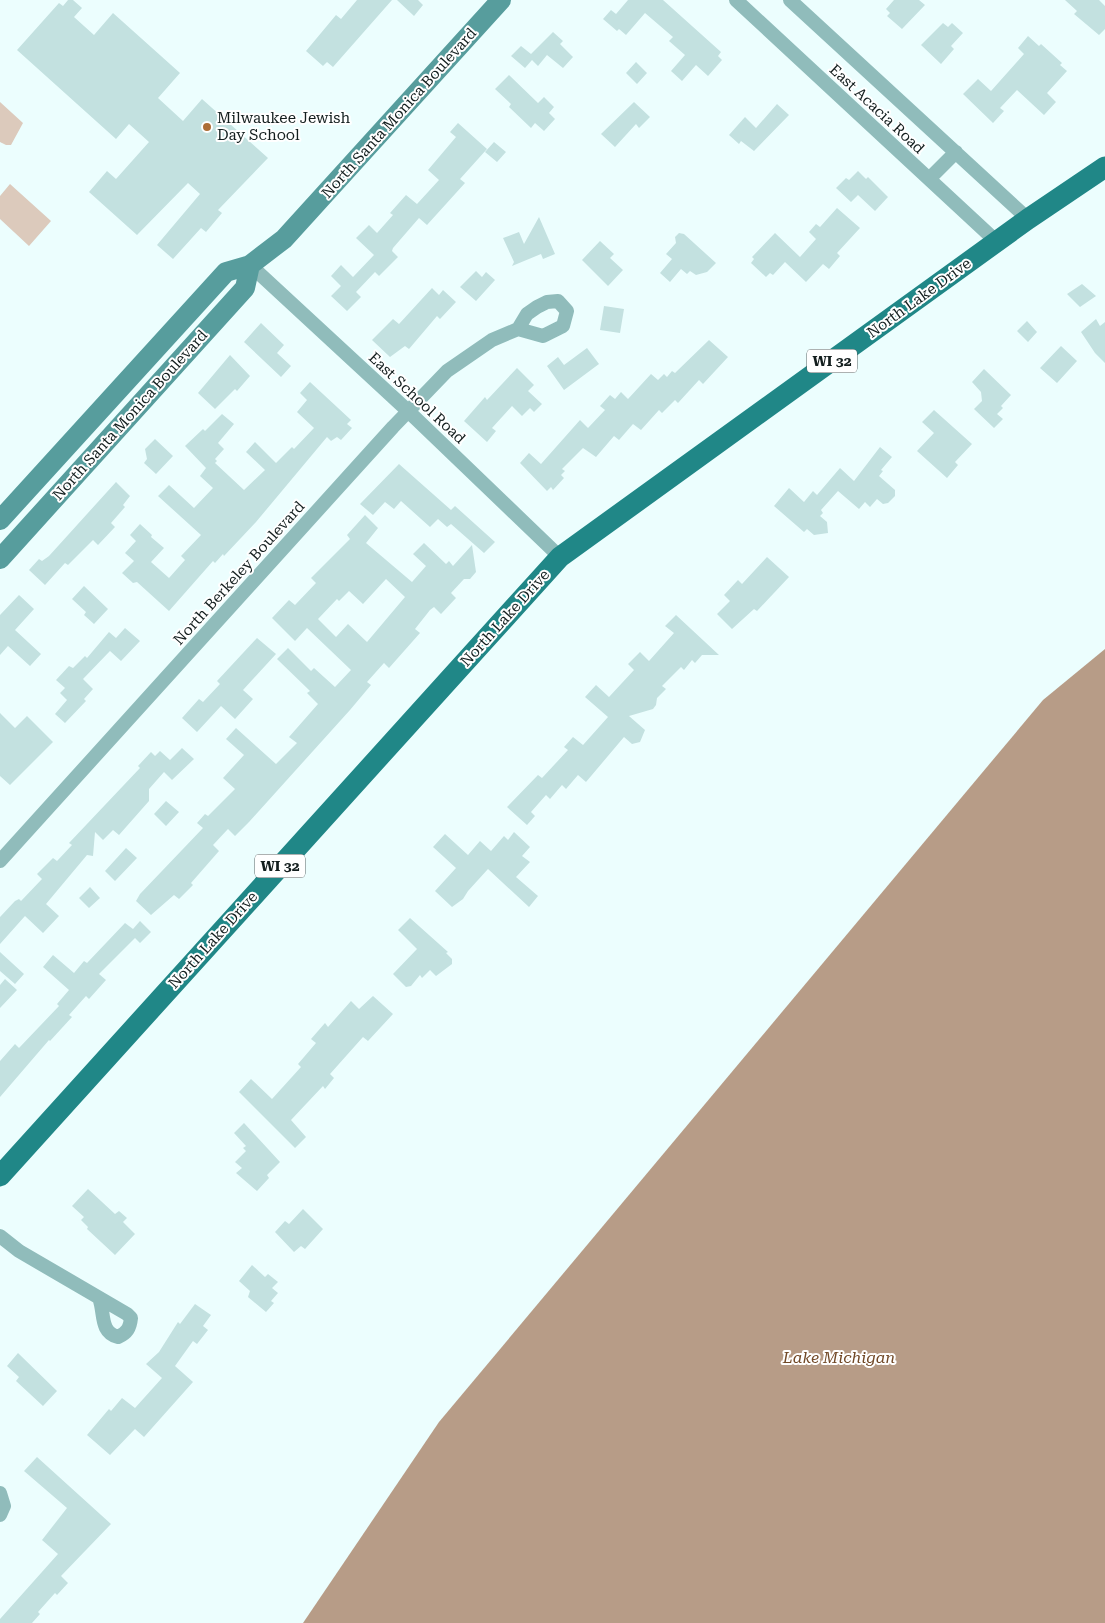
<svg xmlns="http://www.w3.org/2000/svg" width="1105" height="1623" viewBox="0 0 1105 1623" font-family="'Roboto Serif',serif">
	<rect width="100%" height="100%" fill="#ecfefe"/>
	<path fill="#dccabc" d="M0,102L23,123L11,145H6L0,142Z
		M10,184L51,221L29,246L0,219V196Z"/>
	<path fill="#b79c87" d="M1105,649V1623H303L439,1422L1043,700Z"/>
	<path fill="#c3e1e0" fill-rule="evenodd" d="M68,0H73L82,8L74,17L94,35L113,13L180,73L158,98L183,121L202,99L268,158L218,210L222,213L206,232L201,228L173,259L157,245L200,194L188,183L137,235L89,192L107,171L116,179L149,142L129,124L116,139L17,50L59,3L63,6Z
		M357,0H392L333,67L327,62L323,66L306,51L336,15L341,19Z
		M397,0H418L423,5L414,16Z
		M628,0H663L721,52L718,56L722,60L708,76L696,65L682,81L671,71L685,55L669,41L673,37L645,13L626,35L619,29L617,31L603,19L611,10L616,14Z
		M894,0H919L925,5L902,29L887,16L890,13L886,9Z
		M1065,0H1099L1105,6V29L1099,35L1074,14L1077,11Z
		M943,23L948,27L952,23L963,33L951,46L954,49L941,64L921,45Z
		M553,32L563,41L560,44L573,57L563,68L547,55L538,66L532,60L525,68L511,56L521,46L531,54Z
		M1028,36L1039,46L1041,44L1062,63L1060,65L1067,71L1047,93L1056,102L1044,115L1017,90L1000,108L1004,111L993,123L963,94L978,79L991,91L1024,54L1018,48Z
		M636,62L647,73L637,84L626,73Z
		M509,75L538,103L544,97L554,107L549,113L555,119L544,131L535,123L531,128L509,107L511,104L495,89Z
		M634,102L650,117L639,128L636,124L615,147L601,134Z
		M777,104L789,115L754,151L741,141L739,144L729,135L745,117L756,128Z
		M458,123L487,149L460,179L465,183L427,225L419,218L393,248L392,251L398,257L379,276L375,272L356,292L361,297L347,311L331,296L341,286L331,276L341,265L353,277L374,255L356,238L369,225L377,233L393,215L390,213L406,195L417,204L439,180L428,170L456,137L450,132Z
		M494,142L506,152L497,162L485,152Z
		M858,171L866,179L868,177L888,197L875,211L858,195L851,202L836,188L846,178L849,180Z
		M837,208L860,228L837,253L840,256L829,269L823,264L806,282L785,262L773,275L770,273L766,277L751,263L754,259L752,257L775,233L800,257L816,239L809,232L816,224L820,227Z
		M539,217L555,254L543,259L541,254L512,266L514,262L503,238L519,232L524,244Z
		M679,233L684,234L716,263L707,272L696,275L690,271L687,274L681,269L670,282L660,273L672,259L666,254L676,243L675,237Z
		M600,241L614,254L610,258L623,270L608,286L582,260Z
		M476,271L482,277L486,272L495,280L476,301L460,287Z
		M1082,284L1096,296L1080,307L1067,294Z
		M432,288L439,295L443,290L456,302L440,319L437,316L409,349L405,346L390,357L372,340L393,319L399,324Z
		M604,306L624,309L620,333L600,330Z
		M1096,319L1100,326L1105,322V363L1095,353L1081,332Z
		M1027,321L1037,332L1028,342L1017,331Z
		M261,323L284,345L277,353L291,366L281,377L244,342Z
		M709,340L728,357L703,384L699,380L678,403L675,400L662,413L659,410L641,430L633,424L619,440L614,436L596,457L583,448L562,469L565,471L561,475L564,478L553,490L551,487L547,491L520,463L529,453L541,464L580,420L588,428L605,410L600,406L610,395L615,399L621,392L628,399L651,374L658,380L664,374L667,377L672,371L675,373Z
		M1061,346L1077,361L1057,383L1040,368Z
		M587,348L599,364L564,390L547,366L558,357L564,365Z
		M230,355L250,376L237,391L235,389L215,409L198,393Z
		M517,368L534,385L528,391L542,404L534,412L530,408L522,416L512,406L492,428L496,431L487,442L464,421L485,397L487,400Z
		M984,369L1011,395L1001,406L1003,408L997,414L1003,419L994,428L974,409L982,401L981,392L972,382Z
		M310,382L351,420L347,424L352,428L341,440L337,437L331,441L327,437L256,522L224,556L223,554L215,563L213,561L169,611L137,582L133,583L122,573L134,561L125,553L136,541L130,535L140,524L152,535L151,537L164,548L151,562L169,578L185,560L181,556L201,535L158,496L169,485L194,508L213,488L200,476L206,468L185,446L203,429L205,431L222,414L234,424L218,443L224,449L215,459L217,461L215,463L244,490L265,470L246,452L255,442L276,463L292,447L294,449L314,428L297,412L307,400L300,393Z
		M934,410L972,444L955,462L958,465L947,478L917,451L934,433L922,422Z
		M155,439L173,456L156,474L144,463L147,459L145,449Z
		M880,447L892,457L881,470L883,471L879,476L895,490V496L888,503L883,504L877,499L870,507L865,502L859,509L838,491L821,510L823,513L820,516L827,522L828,533L814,535L807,529L804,532L774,506L789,488L804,502L813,491L817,495L840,468L854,481Z
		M399,464L451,510L455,506L495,542L484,553L451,524L447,527L438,519L430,527L401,501L394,509L385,502L373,515L360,504Z
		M116,482L130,496L123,505L125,507L111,523L115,527L98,545L93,540L68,565L65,563L45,585L29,570L39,559L42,561L49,556Z
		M365,515L378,528L366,543L412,582L426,566L413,554L424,543L446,564L449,561L453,566L472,545L476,572L470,579H464L451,593L456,598L441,614L434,607L430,610L415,629L420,633L389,668L384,663L367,682L371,685L350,710L249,822L235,836L228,829L213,845L219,851L191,883L193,885L179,899L174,895L151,915L136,901L140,894L203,828L197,823L205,814L208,816L235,789L223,778L244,755L226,739L236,728L276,764L297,743L289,737L318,704L307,693L310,691L277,659L288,648L311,671L314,668L335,687L351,670L307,628L295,641L272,618L289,600L295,605L316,583L311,578L350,539L347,535ZM386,579L405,597L367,642L348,624L336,637L318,619L337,599L339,601L349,591L363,604Z
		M767,557L789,577L757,611L754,609L732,629L717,614L730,601L724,595L738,580L742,584Z
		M84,586L108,609L94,624L84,615L86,612L72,599Z
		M19,595L34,609L15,630L41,654L30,666L8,646L0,655V615Z
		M676,615L719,655H702L695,663L692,660L684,670L681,667L662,686L666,689L657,698L656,705L653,709L629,716L645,730L640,742L632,744L624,737L586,782L578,775L566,789L562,785L550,799L546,795L531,812L535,816L527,825L507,807L538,775L542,778L568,750L564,747L573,737L583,745L608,717L585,697L596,685L609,697L634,670L628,664L640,652L649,661L674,633L665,626Z
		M125,628L140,641L121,661L110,651L83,679L93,689L84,699L86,701L65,723L55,714L67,700L60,693L65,688L56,680L69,666L73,668L85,656L87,658L109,632L116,638Z
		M257,638L276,654L243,690L253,699L235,719L221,706L197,732L182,718L199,699L203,702L220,684L217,681Z
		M0,713L15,728L27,716L53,742L10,785L0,776Z
		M182,748L194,759L172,780L164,772L149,789V801L119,835L113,830L103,840L95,832L93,856L87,855L46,904L59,916L43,933L25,916L0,944V917L15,901L19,899L21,901L42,879L37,874L53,858L57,861L72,845L69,843L140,768L138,766L151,752L155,756L160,751L170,760Z
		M166,801L179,812L166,826L154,814Z
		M514,832L530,847L522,856L530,862L516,877L538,896L529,907L488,869L468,891L463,899L452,907L435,891L456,868L433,847L445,834L468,855L480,841L491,851L504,836L508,840Z
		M126,848L137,858L115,881L105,871Z
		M90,887L100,898L89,908L79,898Z
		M410,918L448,952L446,953L452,959V964L436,976L430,970L422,978L420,975L411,986L406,987L393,974L417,949L398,930Z
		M140,921L151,932L140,943L135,938L99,974L106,980L89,999L86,996L69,1015L72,1017L50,1041L49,1040L0,1097V1061L15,1044L19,1048L59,1006L57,1004L69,990L43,967L53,955L74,973L84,961L87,963L125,923L133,929Z
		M0,952L24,974L15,984L0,971Z
		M5,979L17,990L0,1008V985Z
		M373,996L393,1014L368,1041L363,1037L330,1074L334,1078L325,1089L323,1086L291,1120L306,1137L295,1148L239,1092L251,1079L272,1099L301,1067L298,1064L316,1043L311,1039L325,1023L328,1027L351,1001L359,1009Z
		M244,1123L280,1162L267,1175L269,1178L257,1191L236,1173L242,1168L235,1162L246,1151L243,1148L246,1146L234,1133Z
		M88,1189L115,1214L119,1211L127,1218L123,1222L135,1234L115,1255L87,1229L88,1227L81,1220L84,1217L72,1206Z
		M303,1209L323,1229L305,1249L301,1246L294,1252L275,1232L285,1221L289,1224Z
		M252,1265L265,1277L268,1274L278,1282L272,1288L278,1293L271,1301L274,1303L266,1312L248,1297L250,1291L239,1281Z
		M195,1304L211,1315L203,1326L208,1330L197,1344L193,1341L175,1366L193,1382L144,1437L135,1429L110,1455L87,1435L109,1409L111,1411L122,1398L135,1408L162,1378L146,1364L159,1352L178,1322L180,1324Z
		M18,1353L57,1391L43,1406L16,1381L19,1377L7,1366Z
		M37,1457L111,1524L61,1576L68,1583L57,1595L55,1593L38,1612L40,1614L32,1623H0V1619L58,1554L42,1540L67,1508L24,1471Z"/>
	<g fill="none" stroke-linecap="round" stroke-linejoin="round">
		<path stroke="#90bcbb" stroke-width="14" d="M736,0L997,242
			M790,0L1028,219
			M929,179L956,152
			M250,265L408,411L560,557
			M0,861L393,427L447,371L492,340L518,329L527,314L537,307L547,302L558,301L567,311L563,326L543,336L518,329
			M0,1236L19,1251L127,1314L131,1318C130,1328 127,1333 118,1337C99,1332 105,1312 99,1298
			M0,1493L4,1506L0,1515"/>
		<path stroke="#579d9d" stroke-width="20" d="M0,520L226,272L250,265L284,239L501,0
			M0,559L245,288L250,265"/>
		<path stroke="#208787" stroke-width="21" d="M0,1176L560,557L1028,219L1105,167"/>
	</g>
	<circle fill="#ad6d36" stroke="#fff" stroke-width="2" cx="207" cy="127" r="5"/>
	<g text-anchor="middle" stroke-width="4" stroke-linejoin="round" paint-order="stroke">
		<g fill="#fff" stroke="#5a6262" stroke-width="1">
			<rect x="807" y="349.5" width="50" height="23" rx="4"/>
			<rect x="255" y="854.5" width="50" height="23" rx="4"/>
		</g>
		<g font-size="14" font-weight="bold" fill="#131e1e">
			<text x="832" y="366">WI 32</text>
			<text x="280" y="871">WI 32</text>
		</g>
		<g font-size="15" fill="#131e1e" stroke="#fff">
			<text transform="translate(877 109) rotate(43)" y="5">East Acacia Road</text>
			<text transform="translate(399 113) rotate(-48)" y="5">North Santa Monica Boulevard</text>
			<text transform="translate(919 298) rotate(-36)" y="5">North Lake Drive</text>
			<text transform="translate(417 398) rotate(43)" y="5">East School Road</text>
			<text transform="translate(130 415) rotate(-48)" y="5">North Santa Monica Boulevard</text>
			<text transform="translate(239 573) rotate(-48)" y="5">North Berkeley Boulevard</text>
			<text transform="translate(505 618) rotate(-48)" y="5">North Lake Drive</text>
			<text transform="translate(213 940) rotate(-48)" y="5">North Lake Drive</text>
		</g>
		<g font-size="15" fill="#131e1e" stroke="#fff" text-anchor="start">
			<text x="217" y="123">Milwaukee Jewish<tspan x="217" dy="17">Day School</tspan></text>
		</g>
		<g font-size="16" font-style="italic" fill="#714826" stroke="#fff">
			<text x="839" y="1363">Lake Michigan</text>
		</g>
	</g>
</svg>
